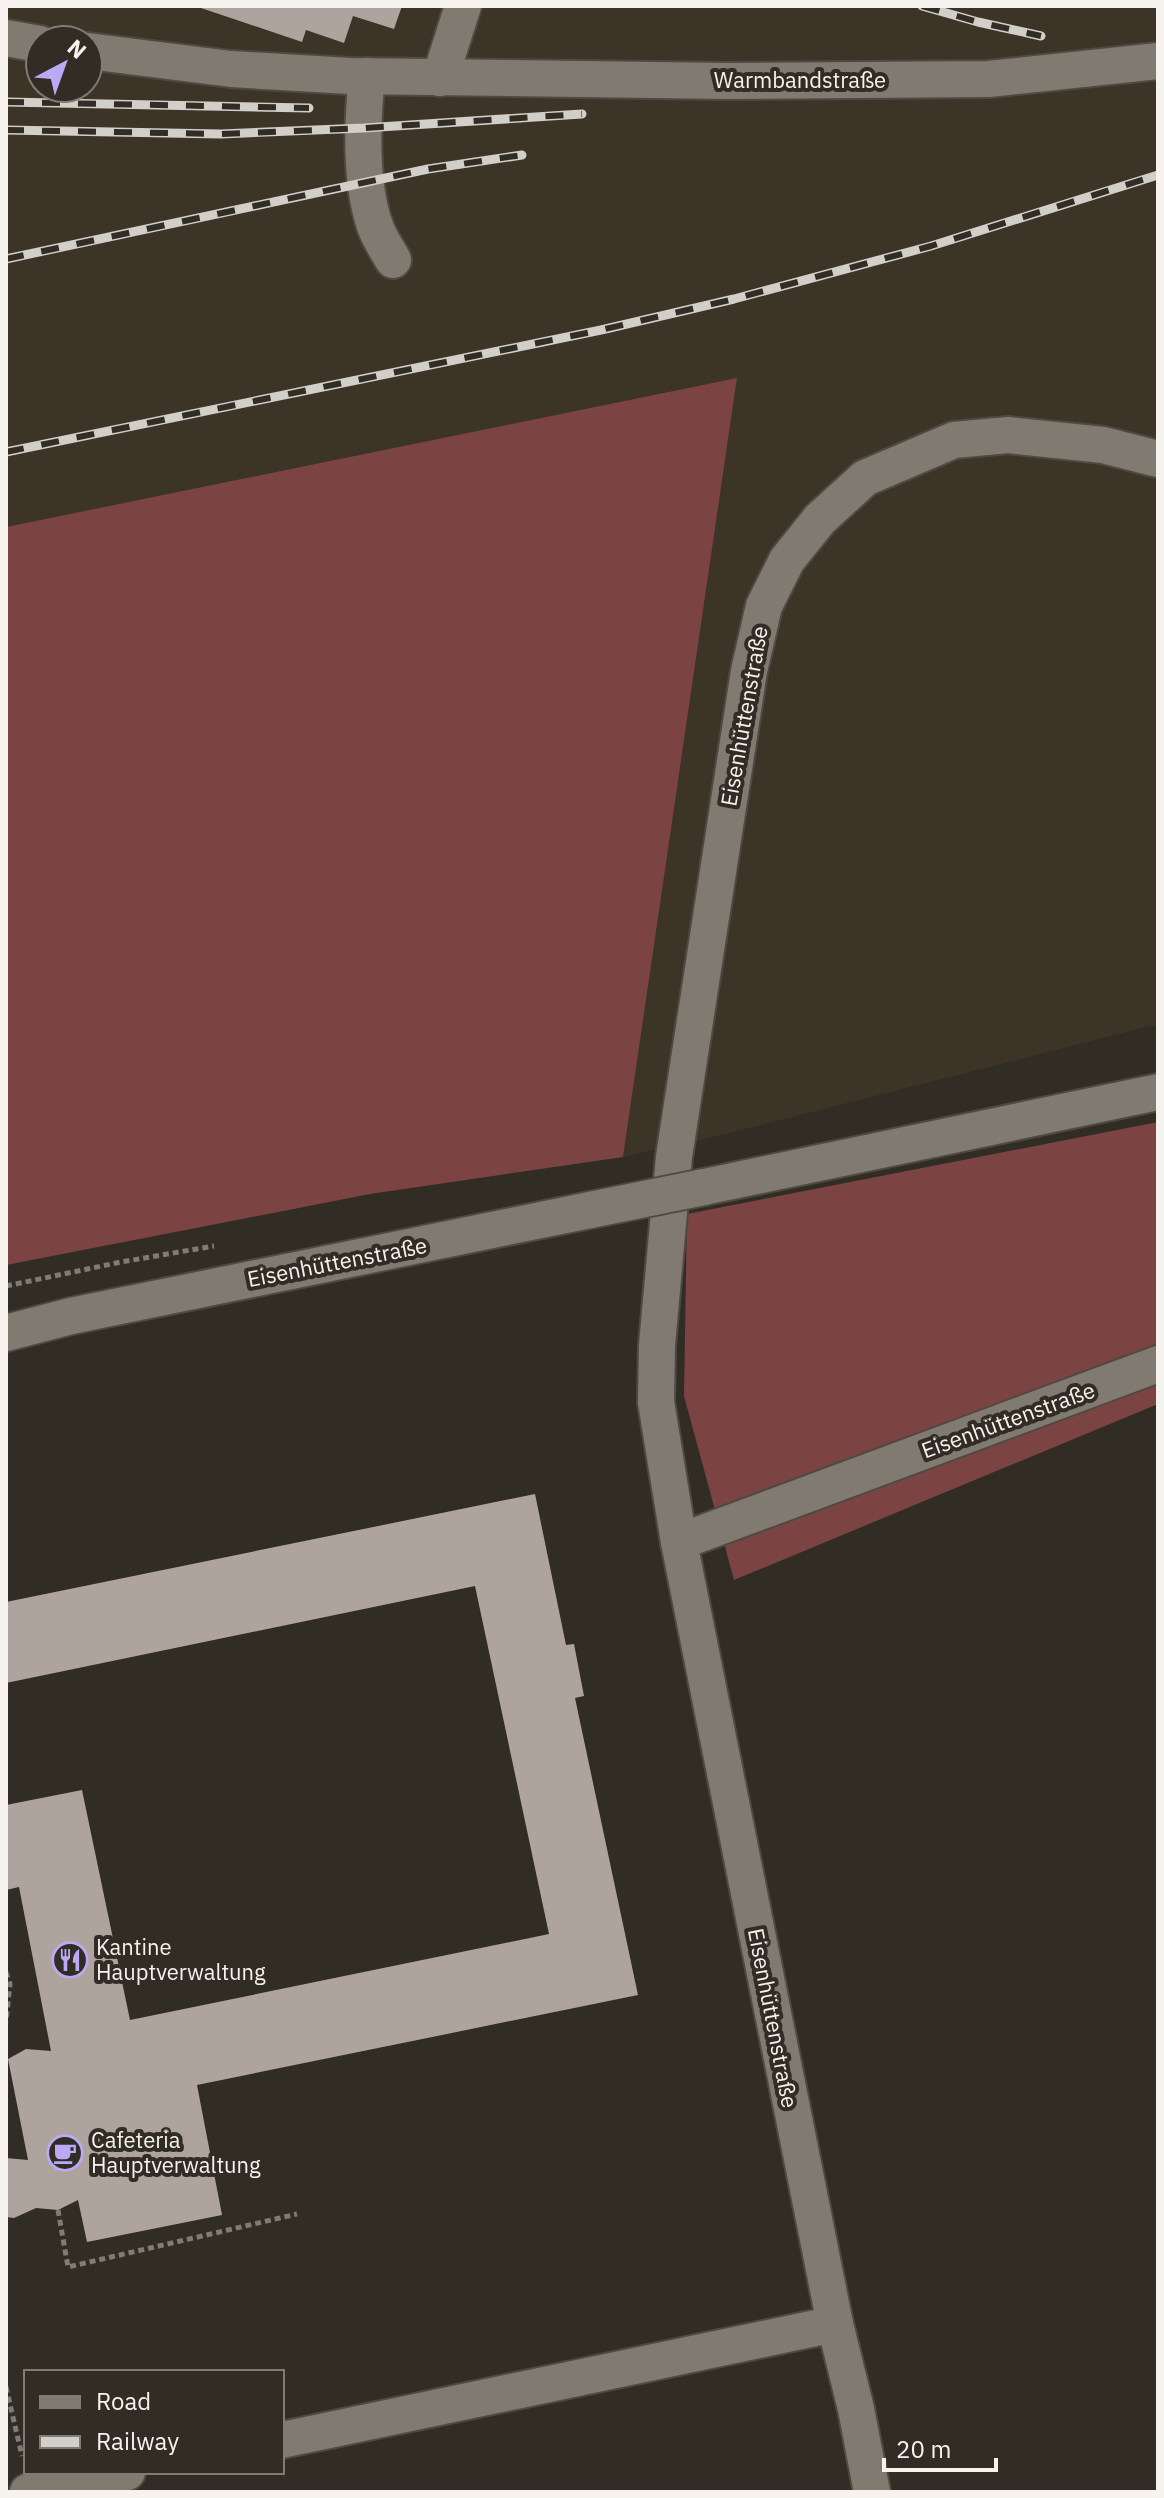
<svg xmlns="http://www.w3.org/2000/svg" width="1164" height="2498" viewBox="0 0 1164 2498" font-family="'IBM Plex Sans',sans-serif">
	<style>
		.built { fill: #3c3426; fill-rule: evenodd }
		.forest { fill: #7b4443 }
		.building { fill: #aea39d }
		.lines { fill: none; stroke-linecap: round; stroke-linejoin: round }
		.minor-casing { stroke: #4e4a43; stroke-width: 40 }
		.path { stroke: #807c75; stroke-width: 5; stroke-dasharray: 6 4; stroke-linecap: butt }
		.minor { stroke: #807a71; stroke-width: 36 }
		.rail-casing { stroke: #d2cec8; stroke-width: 9 }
		.rail { stroke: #312c24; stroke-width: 6; stroke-dasharray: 18; stroke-linecap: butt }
		.minor-bridge-casing { stroke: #4e4a43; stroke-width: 40; stroke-linecap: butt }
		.minor-bridge { stroke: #807a71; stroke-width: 36 }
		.labels { text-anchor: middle; stroke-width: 8; stroke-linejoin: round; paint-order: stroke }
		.street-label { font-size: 22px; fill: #f6f2ed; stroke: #312c24 }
		.poi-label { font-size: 22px; fill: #f6f2ed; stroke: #312c24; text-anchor: start }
	</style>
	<rect width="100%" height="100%" fill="#312c24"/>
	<!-- built -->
	<path class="built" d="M6,6H1158V1024L726,1134L623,1157L737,378L6,527ZM40,40H88V88H40Z"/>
	<!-- forest -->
	<g class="forest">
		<polygon points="737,378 623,1157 370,1194 6,1265 6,527"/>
		<polygon points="1158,1122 1158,1404 734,1580 684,1396 687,1214"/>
	</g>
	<!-- building -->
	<g class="building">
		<polygon points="195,6 402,6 394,29 353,16 344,43 306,30 302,42"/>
		<polygon points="535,1494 566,1645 574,1644 584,1696 575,1698 638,1995 197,2085 222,2215 87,2242 78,2200 58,2210 36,2208 14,2218 6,2217 6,2158 28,2160 8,2059 26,2049 51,2051 19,1887 6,1890 6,1805 82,1790 130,2020 549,1934 475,1586 6,1683 6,1602"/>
	</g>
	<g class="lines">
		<defs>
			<g id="minor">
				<polyline points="6,38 40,44"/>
				<polyline points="88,51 231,69 350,76 728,81 989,79 1158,61"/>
				<path d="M367,76C362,121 360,183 375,226C379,238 387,249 393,260"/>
				<polyline points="440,78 463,6"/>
				<polyline points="704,1187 1158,1092"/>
				<polyline points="6,1333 71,1316 590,1210"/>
				<polyline points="679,1542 1158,1364"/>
				<polyline points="282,2440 835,2324"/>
				<polyline points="28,2492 127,2472"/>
				<polyline points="872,2492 856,2409 835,2324 679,1542 656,1402 657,1345 674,1157 749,671 764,606 787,560 820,519 865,478 954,440 1008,435 1103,445 1158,459"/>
			</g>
		</defs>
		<!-- minor casing -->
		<use href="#minor" class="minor-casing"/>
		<!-- path -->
		<g class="path">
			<polyline points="6,1286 121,1262 214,1246"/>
			<polyline points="6,1972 10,1984 6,2022"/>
			<polyline points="58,2210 68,2267 297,2214"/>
			<polyline points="6,2387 22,2456"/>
		</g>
		<!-- minor -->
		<use href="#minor" class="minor"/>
		<defs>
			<g id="rail">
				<polyline points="922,6 978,22 1041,36"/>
				<polyline points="6,102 309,108"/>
				<polyline points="6,130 221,134 364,128 582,114"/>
				<polyline points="6,259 428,169 522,155"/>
				<polyline points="6,452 601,330 734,299 931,246 1158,175"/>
			</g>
		</defs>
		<!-- rail casing -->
		<use href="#rail" class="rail-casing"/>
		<!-- rail -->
		<use href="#rail" class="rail"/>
		<defs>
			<polyline id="minor-bridge" points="590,1210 704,1187"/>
		</defs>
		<!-- minor-bridge casing -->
		<use href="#minor-bridge" class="minor-bridge-casing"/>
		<!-- minor-bridge -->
		<use href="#minor-bridge" class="minor-bridge"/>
	</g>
	<!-- icons -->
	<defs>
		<symbol id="restaurant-ring" viewBox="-11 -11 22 22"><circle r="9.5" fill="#312c24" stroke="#baaaf6" stroke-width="1.5"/><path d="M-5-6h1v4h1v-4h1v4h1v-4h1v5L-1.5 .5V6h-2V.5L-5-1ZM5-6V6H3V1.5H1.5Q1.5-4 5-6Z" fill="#baaaf6"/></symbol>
		<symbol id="cafe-ring" viewBox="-11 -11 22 22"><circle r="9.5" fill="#312c24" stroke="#baaaf6" stroke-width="1.5"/><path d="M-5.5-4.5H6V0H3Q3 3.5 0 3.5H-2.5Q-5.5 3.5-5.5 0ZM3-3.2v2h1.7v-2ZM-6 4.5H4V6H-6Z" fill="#baaaf6"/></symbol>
	</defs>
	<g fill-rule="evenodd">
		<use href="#restaurant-ring" x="50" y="1940" width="40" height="40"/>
		<use href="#cafe-ring" x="45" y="2133" width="40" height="40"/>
	</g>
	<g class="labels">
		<!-- street labels -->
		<g class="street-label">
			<text x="800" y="88">Warmbandstraße</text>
			<text transform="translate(744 716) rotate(-80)" y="8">Eisenhüttenstraße</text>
			<text transform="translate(337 1262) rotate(-11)" y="8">Eisenhüttenstraße</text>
			<text transform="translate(1008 1420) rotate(-20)" y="8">Eisenhüttenstraße</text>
			<text transform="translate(773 2018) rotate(79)" y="8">Eisenhüttenstraße</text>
		</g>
		<!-- poi labels -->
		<g class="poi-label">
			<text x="96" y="1955">Kantine<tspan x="96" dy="25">Hauptverwaltung</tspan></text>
			<text x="91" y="2148">Cafeteria<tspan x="91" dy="25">Hauptverwaltung</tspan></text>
		</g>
	</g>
	<!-- border -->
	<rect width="1164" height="2498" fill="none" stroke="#f6f2ed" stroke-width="16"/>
	<!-- legend -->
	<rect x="24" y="2370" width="260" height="104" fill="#312c24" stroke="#807b74" stroke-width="2"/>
	<rect x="40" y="2396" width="40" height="12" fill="#807a71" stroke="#807b74" stroke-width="2"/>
	<text x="96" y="2410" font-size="24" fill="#f6f2ed">Road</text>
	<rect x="40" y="2436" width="40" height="12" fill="#d2cec8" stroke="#807b74" stroke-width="2"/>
	<text x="96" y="2450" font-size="24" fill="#f6f2ed">Railway</text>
	<!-- north arrow -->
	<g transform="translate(64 64) rotate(41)"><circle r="38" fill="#312c24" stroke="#807b74" stroke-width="2"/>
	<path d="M0-6L14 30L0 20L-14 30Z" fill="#baaaf6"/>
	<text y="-12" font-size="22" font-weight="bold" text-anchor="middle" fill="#f6f2ed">N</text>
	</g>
	<!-- scale -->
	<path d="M884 2458v12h112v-12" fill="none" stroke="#f6f2ed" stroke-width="4"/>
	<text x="896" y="2458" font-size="24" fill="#f6f2ed" stroke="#312c24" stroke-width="6" paint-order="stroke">20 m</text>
</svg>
